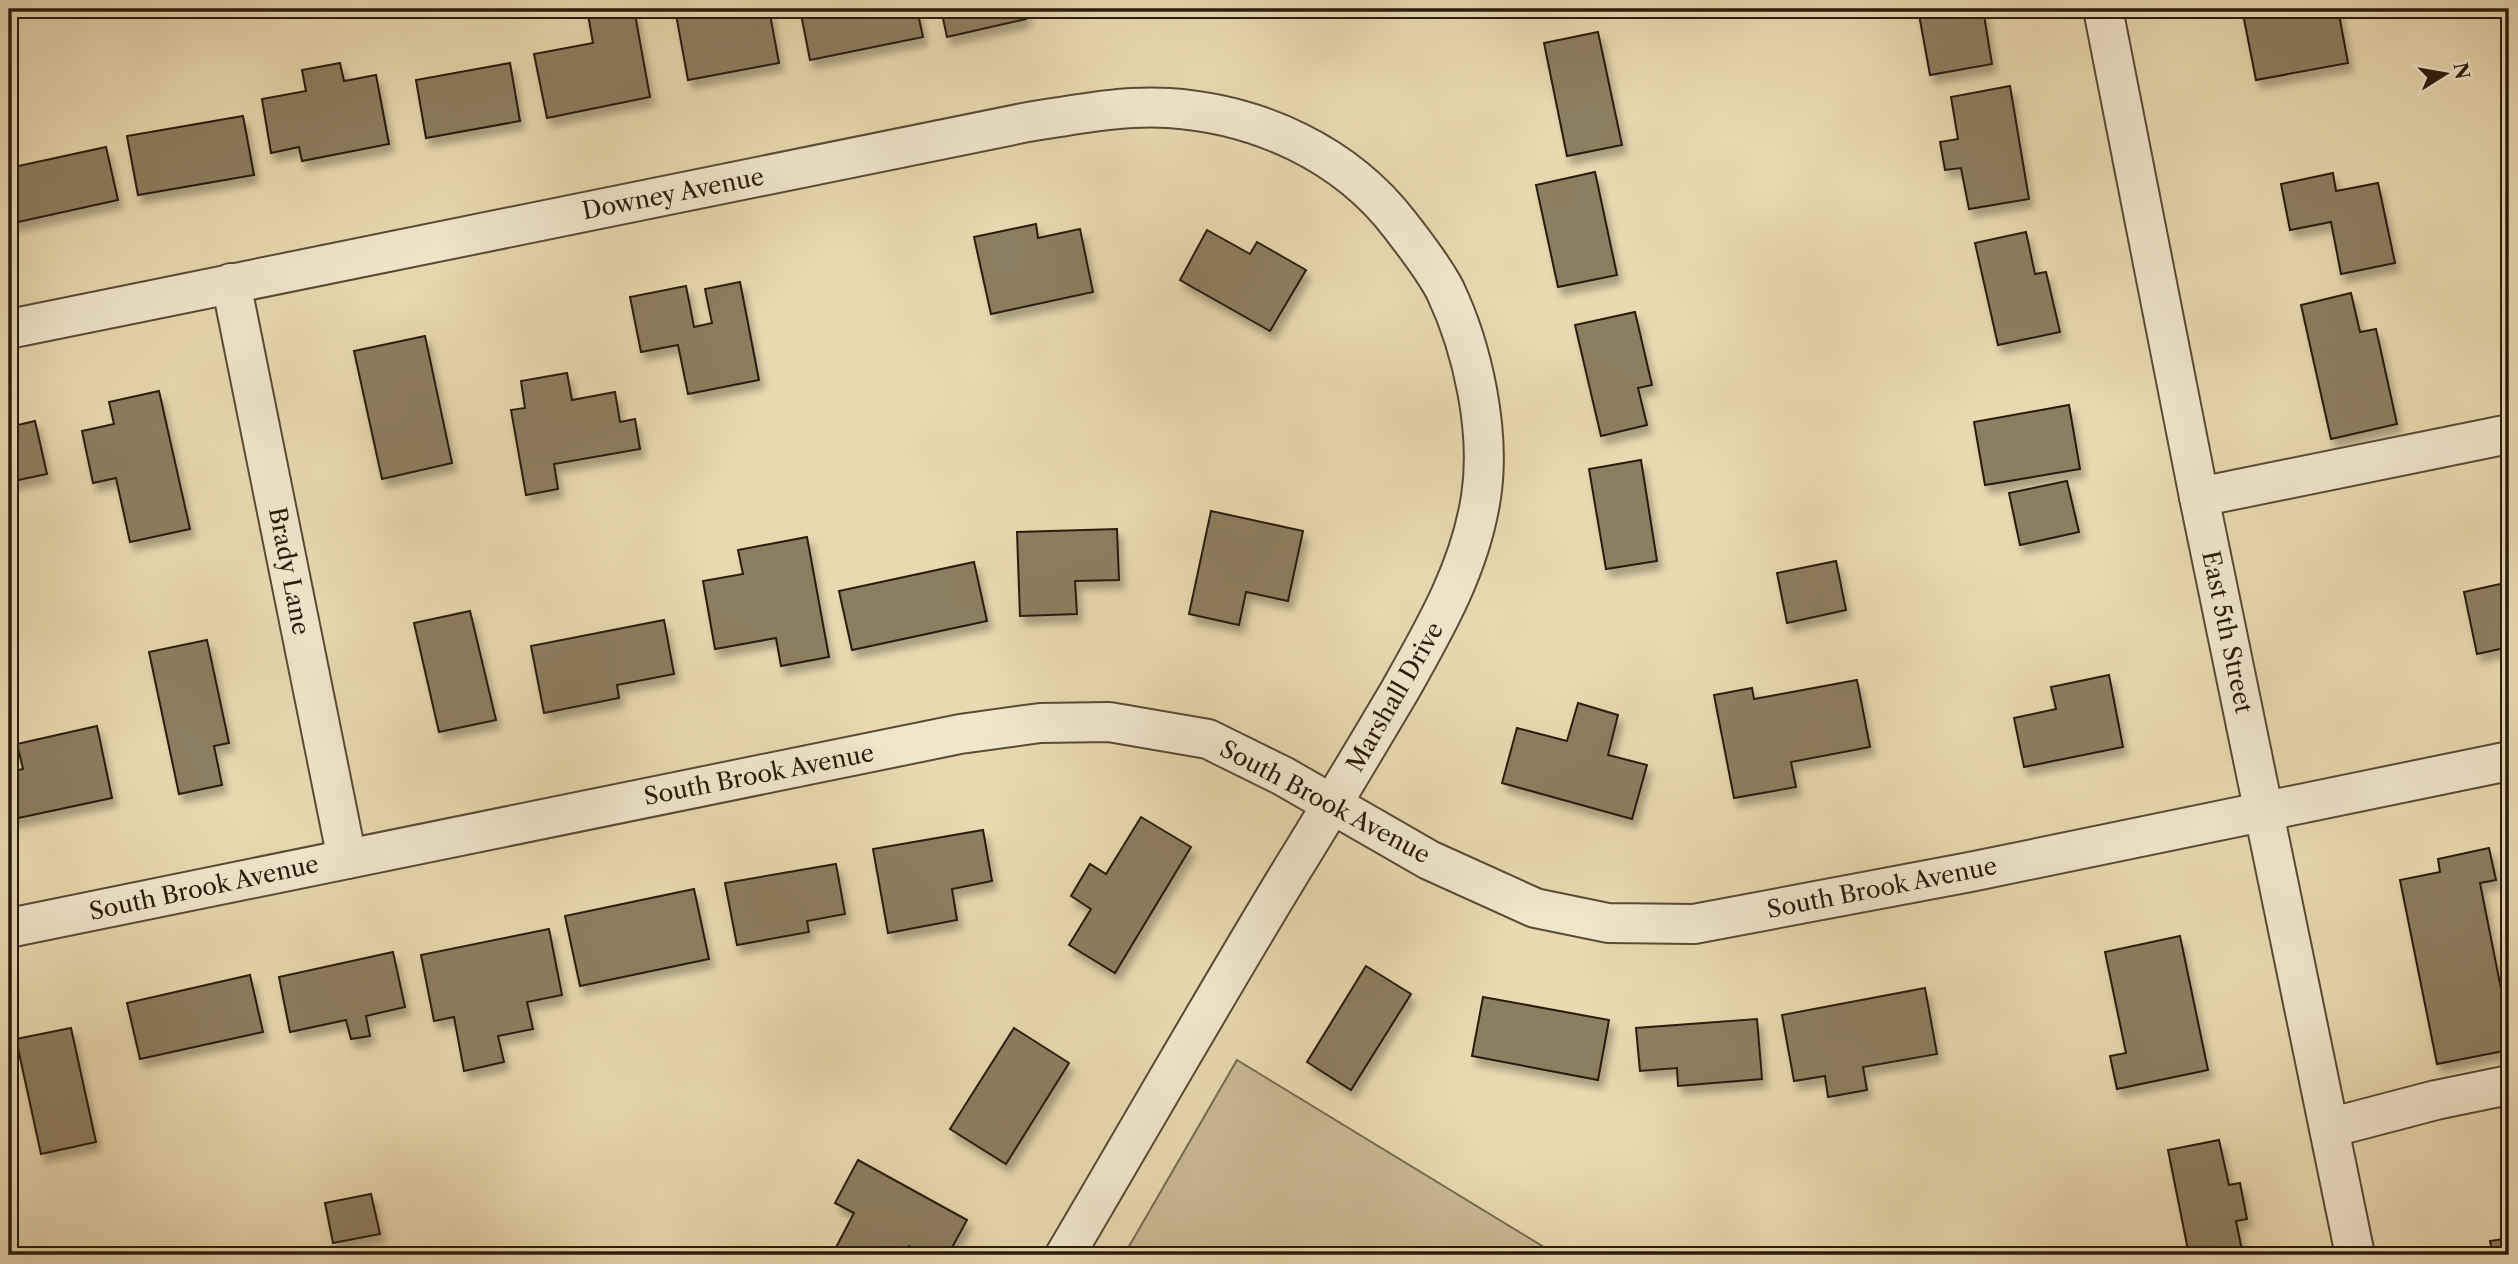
<svg xmlns="http://www.w3.org/2000/svg" width="2518" height="1264" viewBox="0 0 2518 1264" font-family="'Libre Caslon Text',serif">
	<style>
		.green { fill: #c8b994; stroke: #786a50; stroke-width: 2 }
		.building { fill: #8c7e61; stroke: #291c0b; stroke-width: 2; filter: url(#shadow) }
		.lines { fill: none; stroke-linecap: round; stroke-linejoin: round }
		.minor-casing { stroke: #594b34; stroke-width: 42 }
		.minor { stroke: #f0e6cc; stroke-width: 38 }
		.labels { text-anchor: middle; stroke-width: 5; stroke-linejoin: round; paint-order: stroke }
		.street-label { font-size: 24px; fill: #291c0b; stroke: #f0e6cc }
	</style>
	<defs>
		<filter id="shadow"><feDropShadow dx="4.5" dy="8" stdDeviation="3.5" flood-color="#0004"/></filter>
	</defs>
	<rect width="100%" height="100%" fill="#e8d9b0"/>
	<filter id="stains"><feTurbulence type="fractalNoise" baseFrequency=".00286" numOctaves="4"/><feColorMatrix values="0 0 0 0 .2 0 0 0 0 .09 0 0 0 0 .02 0 0 0 .5 -.17"/></filter>
	<radialGradient id="worn" r=".72"><stop offset=".6" stop-color="#630" stop-opacity="0"/><stop offset="1" stop-color="#630" stop-opacity=".3"/></radialGradient>
	<!-- green -->
	<polygon class="green" points="1237,1060 1557,1255 1124,1255"/>
	<!-- building -->
	<g class="building">
		<polygon points="587,9 634,9 650,97 547,118 534,54 593,43"/>
		<polygon points="675,9 729,9 730,13 769,9 779,63 688,80"/>
		<polygon points="800,9 917,9 923,37 810,60"/>
		<polygon points="941,9 1024,9 1026,19 947,37"/>
		<polygon points="1918,9 1983,9 1992,64 1930,75"/>
		<polygon points="2242,9 2338,9 2348,63 2256,80"/>
		<polygon points="1598,32 1622,145 1567,156 1544,43"/>
		<polygon points="340,63 344,81 376,75 389,144 302,161 299,147 271,153 262,99 306,91 302,70"/>
		<polygon points="510,63 520,121 426,138 416,80"/>
		<polygon points="2010,86 2029,199 1969,209 1961,168 1945,170 1940,142 1958,139 1951,97"/>
		<polygon points="243,116 254,175 138,195 127,136"/>
		<polygon points="106,147 118,200 9,224 9,168"/>
		<polygon points="1595,172 1617,275 1558,287 1536,185"/>
		<polygon points="2333,173 2336,191 2378,183 2395,263 2341,274 2331,222 2290,230 2281,184"/>
		<polygon points="1036,224 1038,238 1080,229 1093,292 991,314 974,237"/>
		<polygon points="1207,230 1250,254 1257,242 1306,270 1270,331 1180,280"/>
		<polygon points="2026,232 2035,274 2046,272 2060,332 1998,345 1975,243"/>
		<polygon points="740,282 759,380 688,394 678,345 641,352 630,297 686,286 694,327 712,323 705,289"/>
		<polygon points="2351,293 2360,332 2376,329 2397,424 2331,439 2301,305"/>
		<polygon points="1635,312 1652,385 1638,388 1647,425 1601,436 1575,325"/>
		<polygon points="425,336 452,463 382,479 354,351"/>
		<polygon points="567,373 572,400 615,392 620,422 635,419 640,449 554,464 558,489 526,495 511,410 525,408 521,381"/>
		<polygon points="159,391 190,529 130,542 116,478 93,483 82,431 114,424 109,402"/>
		<polygon points="2069,405 2080,469 1985,485 1974,422"/>
		<polygon points="35,421 47,474 9,482 9,427"/>
		<polygon points="1641,460 1657,561 1606,569 1589,469"/>
		<polygon points="2067,481 2079,532 2020,545 2009,493"/>
		<polygon points="1211,511 1303,531 1288,601 1246,592 1239,625 1189,614"/>
		<polygon points="1117,529 1119,580 1075,581 1077,614 1020,616 1017,532"/>
		<polygon points="807,537 829,657 781,666 776,638 715,649 703,581 743,574 738,550"/>
		<polygon points="1836,561 1846,610 1787,623 1777,573"/>
		<polygon points="974,562 987,621 852,650 839,591"/>
		<polygon points="2509,582 2509,647 2477,654 2464,592"/>
		<polygon points="470,611 496,720 439,732 414,623"/>
		<polygon points="664,620 674,674 617,685 619,698 544,713 531,646"/>
		<polygon points="207,640 229,743 214,746 222,785 179,794 149,652"/>
		<polygon points="2109,675 2123,747 2024,767 2014,718 2056,709 2051,687"/>
		<polygon points="1857,680 1870,747 1791,762 1796,787 1734,798 1714,695 1752,688 1754,699"/>
		<polygon points="1578,703 1618,715 1608,755 1647,765 1632,819 1502,783 1517,728 1567,741"/>
		<polygon points="97,726 112,798 9,820 9,772 23,769 17,744"/>
		<polygon points="1141,817 1191,847 1115,973 1069,945 1091,909 1071,896 1090,864 1106,874"/>
		<polygon points="983,830 992,881 952,889 957,920 888,933 873,849"/>
		<polygon points="2489,848 2496,880 2480,883 2509,1029 2509,1050 2437,1064 2400,880 2440,872 2438,859"/>
		<polygon points="836,864 845,914 807,921 809,932 737,945 725,883"/>
		<polygon points="694,889 709,959 580,986 565,916"/>
		<polygon points="549,929 562,995 527,1002 533,1029 498,1036 504,1062 464,1071 454,1017 434,1021 421,955"/>
		<polygon points="2180,936 2208,1070 2117,1089 2110,1056 2126,1053 2105,952"/>
		<polygon points="393,952 405,1007 366,1016 370,1036 351,1039 346,1020 290,1032 279,977"/>
		<polygon points="1366,966 1411,994 1351,1090 1307,1062"/>
		<polygon points="250,975 263,1032 140,1059 127,1003"/>
		<polygon points="1925,988 1937,1054 1863,1067 1867,1090 1828,1097 1825,1076 1794,1081 1782,1015"/>
		<polygon points="1483,997 1609,1020 1598,1080 1472,1056"/>
		<polygon points="1757,1019 1762,1079 1678,1086 1677,1068 1640,1071 1636,1028"/>
		<polygon points="71,1028 96,1142 41,1154 16,1039"/>
		<polygon points="1014,1028 1069,1063 1006,1164 950,1129"/>
		<polygon points="2219,1140 2229,1185 2240,1183 2247,1219 2236,1221 2243,1255 2189,1255 2168,1150"/>
		<polygon points="858,1160 967,1220 948,1255 926,1255 909,1246 904,1255 832,1255 854,1213 835,1203"/>
		<polygon points="371,1194 380,1234 333,1243 325,1203"/>
		<polygon points="2509,1238 2509,1255 2493,1255 2490,1241"/>
		<polygon points="444,1247 445,1255 395,1255"/>
	</g>
	<g class="lines">
		<defs>
			<g id="minor">
				<polyline points="2103,9 2199,497 2355,1255"/>
				<polyline points="231,283 347,859"/>
				<path d="M9,329L1028,122C1074,115 1121,105 1169,108C1258,114 1345,153 1400,225C1416,246 1433,267 1445,290C1473,349 1491,432 1481,497C1470,569 1434,630 1399,692C1364,751 1329,810 1293,868C1215,996 1141,1126 1065,1255"/>
				<polyline points="2199,497 2509,434"/>
				<polyline points="9,928 960,734 1040,723 1109,722 1208,739 1283,776 1429,860 1535,908 1608,923 1694,924 1970,872 2509,761"/>
				<polyline points="2329,1128 2436,1100 2509,1085"/>
			</g>
		</defs>
		<!-- minor casing -->
		<use href="#minor" class="minor-casing"/>
		<!-- minor -->
		<use href="#minor" class="minor"/>
	</g>
	<g class="labels">
		<!-- street labels -->
		<g class="street-label">
			<text transform="translate(673 194) rotate(-11)" y="8">Downey Avenue</text>
			<text transform="translate(289 571) rotate(79)" y="8">Brady Lane</text>
			<text transform="translate(2227 632) rotate(78)" y="8">East 5th Street</text>
			<text transform="translate(1395 697) rotate(-60)" y="8">Marshall Drive</text>
			<text transform="translate(759 775) rotate(-11)" y="8">South Brook Avenue</text>
			<text transform="translate(1325 802) rotate(28)" y="8">South Brook Avenue</text>
			<text transform="translate(204 888) rotate(-12)" y="8">South Brook Avenue</text>
			<text transform="translate(1882 888) rotate(-11)" y="8">South Brook Avenue</text>
		</g>
	</g>
	<!-- margin -->
	<rect width="2518" height="1264" fill="none" stroke="#e8d9b0" stroke-width="35"/>
	<rect x="10" y="10" width="2497" height="1243" fill="none" stroke="#291c0b" stroke-width="3.5"/>
	<rect x="18" y="18" width="2483" height="1229" fill="none" stroke="#291c0b" stroke-width="2"/>
	<!-- north arrow -->
	<g transform="translate(2445 74) rotate(79)" stroke="#f0e6cc" stroke-width="5" paint-order="stroke">
	<path d="M0-5L12 26L0 18L-12 26Z" fill="#291c0b"/>
	<text y="-10" font-size="19" font-weight="bold" text-anchor="middle" fill="#291c0b">N</text>
	</g>
	<rect width="100%" height="100%" filter="url(#stains)"/>
	<rect width="100%" height="100%" fill="url(#worn)"/>
</svg>
